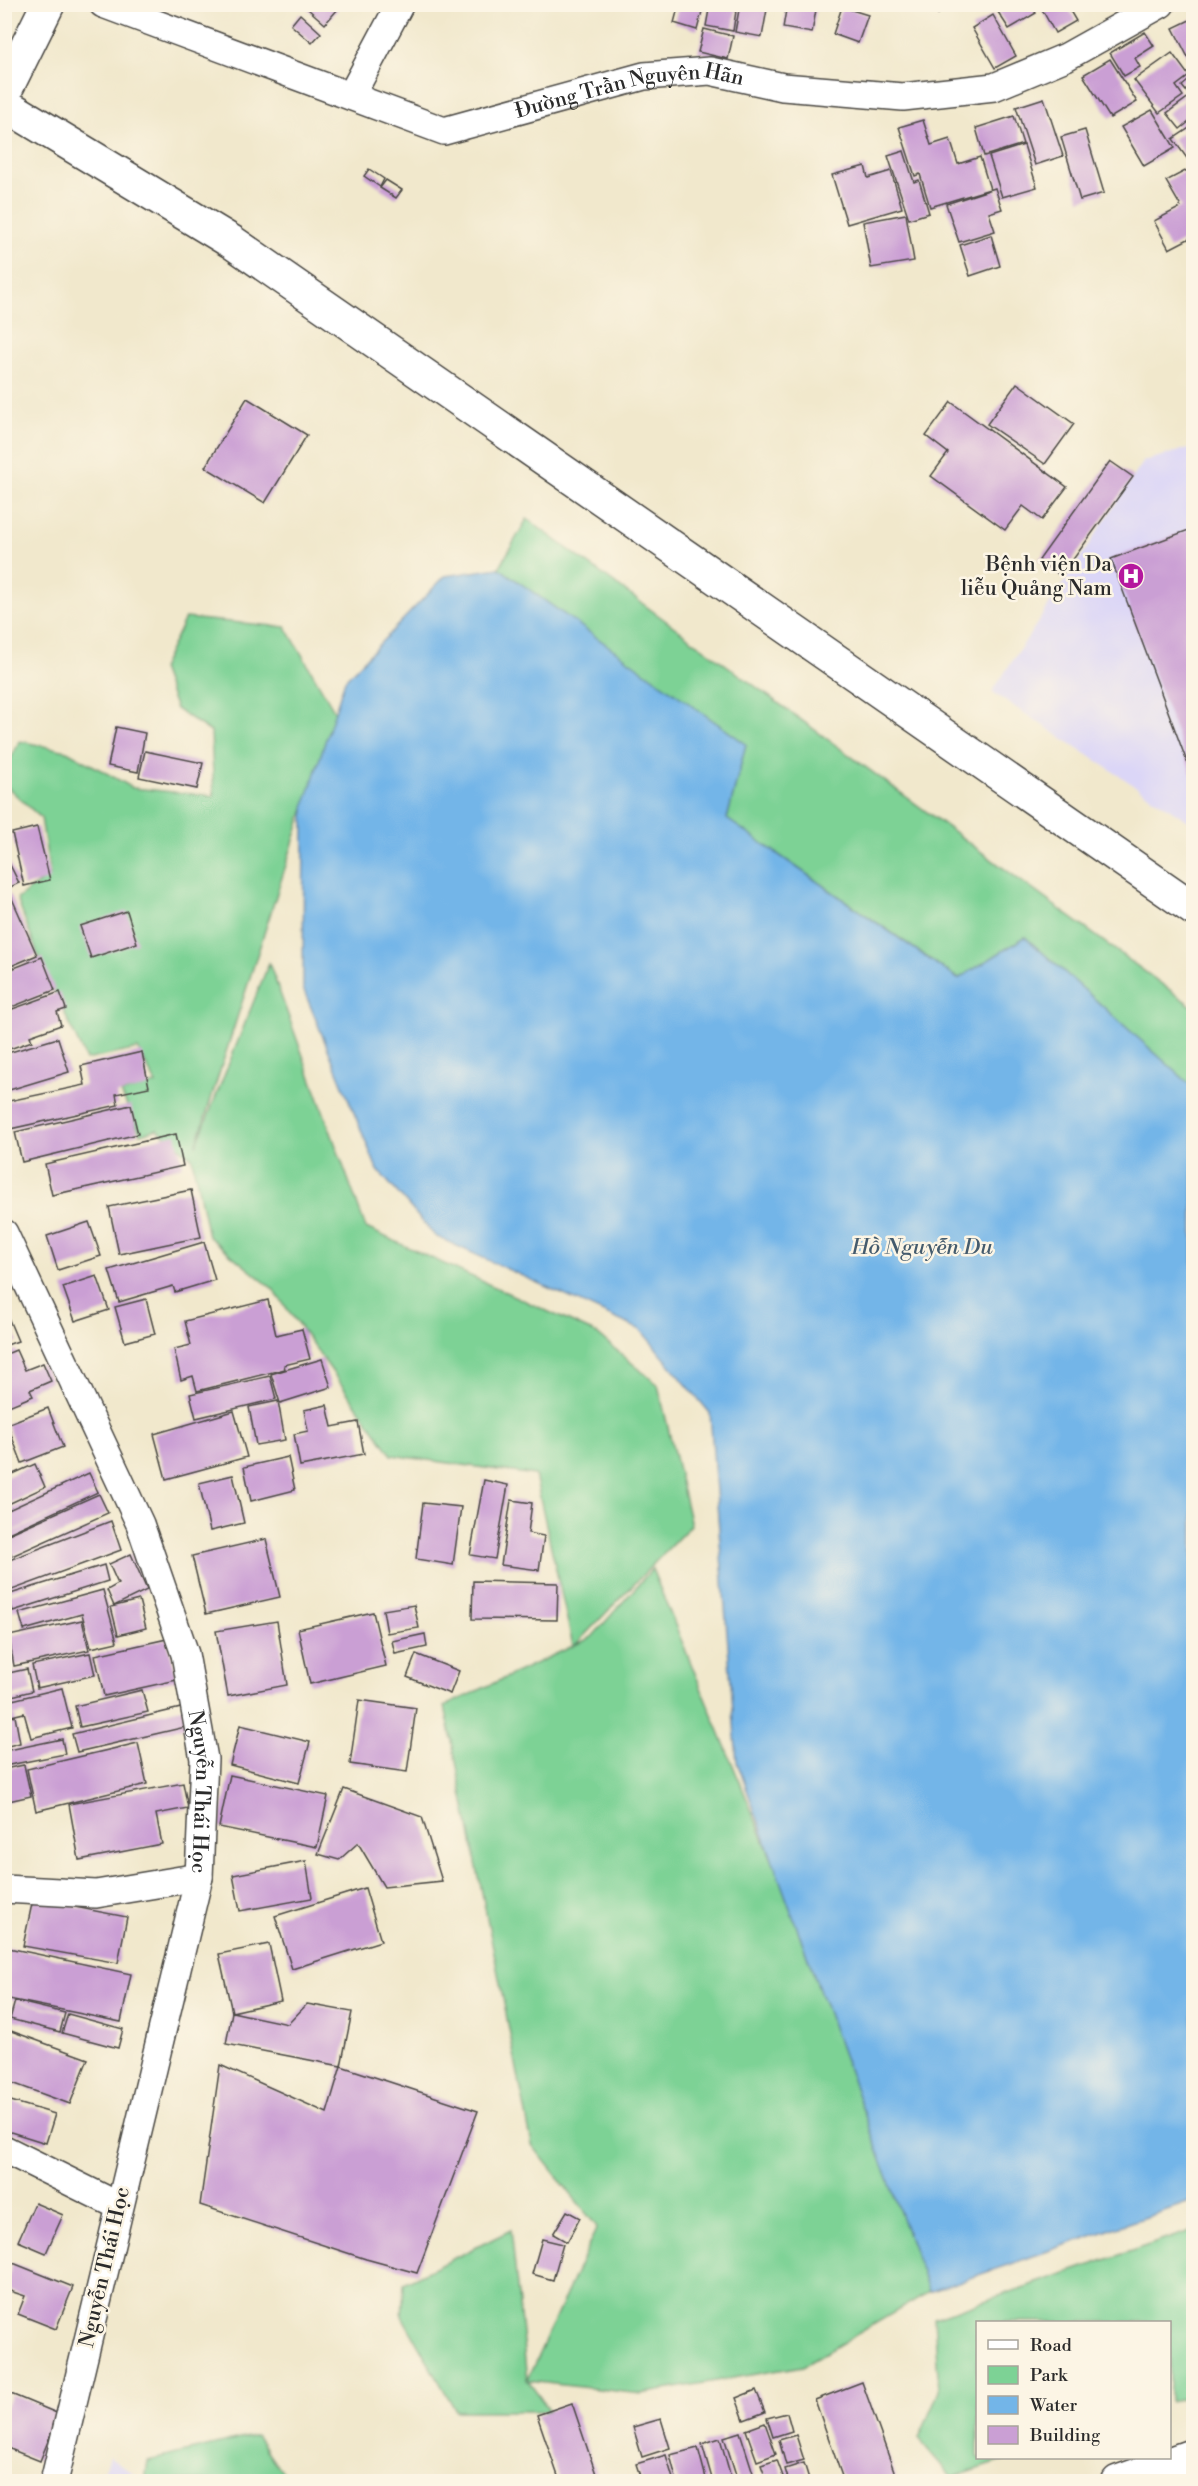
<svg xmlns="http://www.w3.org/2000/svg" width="1198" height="2486" viewBox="0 0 1198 2486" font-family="'Libre Bodoni',serif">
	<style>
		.built { fill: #dbd6f7 }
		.green { fill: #7dd295; stroke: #547e60; stroke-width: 1.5 }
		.water { fill: #73b5e8; stroke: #4f708a; stroke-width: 1.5 }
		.building { fill: #ca9fd4 }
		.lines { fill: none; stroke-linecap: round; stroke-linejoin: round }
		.street-casing { stroke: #494743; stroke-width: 30 }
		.secondary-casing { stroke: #494743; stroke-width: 36 }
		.street { stroke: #fff; stroke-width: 27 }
		.secondary { stroke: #fff; stroke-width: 33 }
		.labels { text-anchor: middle; stroke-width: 5; stroke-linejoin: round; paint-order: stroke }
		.street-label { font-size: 21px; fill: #2b2b2b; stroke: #fcf5e5 }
		.poi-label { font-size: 21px; fill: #2b2b2b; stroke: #fcf5e5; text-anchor: end }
		.water-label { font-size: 22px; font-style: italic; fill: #445b6d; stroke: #fcf5e5 }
	</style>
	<rect width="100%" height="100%" fill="#fcf5e5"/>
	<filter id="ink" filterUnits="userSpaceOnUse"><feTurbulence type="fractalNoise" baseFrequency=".0167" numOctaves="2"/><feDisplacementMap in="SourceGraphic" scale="12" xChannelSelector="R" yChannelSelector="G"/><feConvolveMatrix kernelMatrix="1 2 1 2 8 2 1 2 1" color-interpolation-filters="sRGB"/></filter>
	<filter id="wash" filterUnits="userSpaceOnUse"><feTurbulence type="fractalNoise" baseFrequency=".008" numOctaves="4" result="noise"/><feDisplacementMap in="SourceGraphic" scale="24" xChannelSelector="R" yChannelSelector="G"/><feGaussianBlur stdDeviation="1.35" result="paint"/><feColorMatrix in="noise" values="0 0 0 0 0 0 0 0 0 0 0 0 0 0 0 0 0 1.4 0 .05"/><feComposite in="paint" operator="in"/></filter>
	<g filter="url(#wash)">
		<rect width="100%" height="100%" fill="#f1e8cc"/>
		<!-- built -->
		<g class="built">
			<polygon points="1193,447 1193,824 992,692 1144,461"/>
			<polygon points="109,2456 143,2481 101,2481"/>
		</g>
		<!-- green -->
		<g class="green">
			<polygon points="527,519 1193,1007 1193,1087 1025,937 959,979 727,819 746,744 499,568"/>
			<polygon points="185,618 286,627 335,712 196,1146 269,963 366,1228 597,1334 658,1385 691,1525 575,1645 592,1637 652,1569 777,1872 929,2292 803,2366 641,2394 528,2381 550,2411 456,2411 402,2316 404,2283 511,2230 527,2380 597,2227 532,2145 445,1706 573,1646 535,1475 392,1455 273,1289 208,1236 192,1158 157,1129 141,1134 121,1093 156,1084 138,1049 86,1060 38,955 17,899 50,875 41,818 5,785 4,771 20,741 67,751 133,788 214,796 211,732 176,709 161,669"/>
			<polygon points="1193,2230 1193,2394 1170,2402 1170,2322 978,2322 978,2458 1011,2458 952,2478 919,2439 939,2390 934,2318"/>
			<polygon points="256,2435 288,2481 145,2481 148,2461"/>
		</g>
		<!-- water -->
		<polygon class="water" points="499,568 746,744 727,819 958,979 1025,937 1193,1087 1193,2201 929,2292 737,1762 710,1413 641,1330 435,1236 377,1169 303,988 304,807 345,680 445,576"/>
		<g id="blocks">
			<!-- building -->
			<g class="building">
				<polygon points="312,4 333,4 338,9 325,24 308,9"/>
				<polygon points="679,4 704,4 697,30 674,23"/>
				<polygon points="710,4 737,4 733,31 706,26"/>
				<polygon points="740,4 768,4 762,37 735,32"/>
				<polygon points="787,4 817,4 812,33 783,28"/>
				<polygon points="933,4 956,4 938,14"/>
				<polygon points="1039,4 1066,4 1076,21 1055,33"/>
				<polygon points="1011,5 1030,5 1036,13 1009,29 998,12"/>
				<polygon points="842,7 868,15 858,43 833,34"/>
				<polygon points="300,14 321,33 312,43 291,25"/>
				<polygon points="993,15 1016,56 995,68 972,28"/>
				<polygon points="1194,18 1194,69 1173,28"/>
				<polygon points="704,29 733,36 728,59 698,52"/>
				<polygon points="1145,32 1154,46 1135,58 1140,67 1124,76 1110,53"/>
				<polygon points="1172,53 1189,76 1176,86 1183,96 1159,113 1134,80"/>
				<polygon points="1110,59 1137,102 1110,118 1083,75"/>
				<polygon points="1194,76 1194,118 1180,129 1167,113 1190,96 1182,86"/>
				<polygon points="1044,98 1063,156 1035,165 1016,107"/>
				<polygon points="1152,110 1175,148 1144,166 1121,127"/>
				<polygon points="1014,116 1023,144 984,156 976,128"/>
				<polygon points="923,120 931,145 950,139 958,164 980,157 990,189 930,207 920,174 915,176 899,127"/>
				<polygon points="1194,125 1194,168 1173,139"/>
				<polygon points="1085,130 1104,193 1080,200 1061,137"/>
				<polygon points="1024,145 1037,187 1002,197 989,156"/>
				<polygon points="904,151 914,182 919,180 929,213 909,219 888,156"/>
				<polygon points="865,166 868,178 891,171 902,208 847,224 832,175"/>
				<polygon points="369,169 384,179 380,187 364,176"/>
				<polygon points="1189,169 1194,177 1194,236 1169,249 1154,221 1181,207 1166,181"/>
				<polygon points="386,180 402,190 396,198 380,188"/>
				<polygon points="995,188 1002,209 989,213 995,231 959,242 946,204"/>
				<polygon points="906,214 914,261 871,268 863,222"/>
				<polygon points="991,235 1000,266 970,276 960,245"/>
				<polygon points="1017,383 1074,424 1045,464 987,424"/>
				<polygon points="247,398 307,435 265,503 205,467"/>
				<polygon points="951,402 1067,487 1042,520 1023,506 1005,530 931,476 948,453 926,436"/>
				<polygon points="1110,461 1133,477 1061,576 1039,560"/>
				<polygon points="1194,528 1194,778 1193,778 1111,559"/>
				<polygon points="116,727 145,733 138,772 108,766"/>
				<polygon points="145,751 203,763 197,789 139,777"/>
				<polygon points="37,827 50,880 24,886 12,833"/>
				<polygon points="4,853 19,883 4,890"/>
				<polygon points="10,894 37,955 4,969 4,896"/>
				<polygon points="127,911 137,943 91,958 80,926"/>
				<polygon points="42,957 55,990 4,1010 4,972"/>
				<polygon points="60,992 66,1009 57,1012 61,1025 30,1036 32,1041 4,1051 4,1012"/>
				<polygon points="58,1038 69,1072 6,1091 4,1054"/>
				<polygon points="142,1052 149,1087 116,1094 118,1105 10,1129 4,1102 85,1085 81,1066"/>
				<polygon points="131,1105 138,1134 22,1162 15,1132"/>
				<polygon points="176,1134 183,1166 52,1195 45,1164"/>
				<polygon points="191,1190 201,1237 119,1254 109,1207"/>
				<polygon points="89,1222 101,1256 58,1270 47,1236"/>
				<polygon points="204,1242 215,1280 175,1292 173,1286 119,1302 109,1270"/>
				<polygon points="97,1276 109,1310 75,1321 63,1287"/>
				<polygon points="146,1299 155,1334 125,1342 115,1307"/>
				<polygon points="268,1300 276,1335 302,1329 310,1359 284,1365 285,1369 197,1391 193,1376 181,1380 174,1349 191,1345 185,1321"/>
				<polygon points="4,1308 18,1341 4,1346"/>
				<polygon points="16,1350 25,1370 43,1363 51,1381 30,1390 33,1396 4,1408 4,1355"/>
				<polygon points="322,1359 331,1387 280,1403 271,1374"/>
				<polygon points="270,1376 276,1399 196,1418 190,1394"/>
				<polygon points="278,1401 285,1440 256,1445 249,1407"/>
				<polygon points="327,1405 332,1427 358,1422 364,1454 300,1466 294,1434 308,1431 304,1410"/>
				<polygon points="48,1408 63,1447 22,1463 7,1424"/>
				<polygon points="234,1411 247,1457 166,1479 154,1434"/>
				<polygon points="288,1457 295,1490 251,1501 244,1467"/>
				<polygon points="35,1464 45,1487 4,1506 4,1478"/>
				<polygon points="89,1473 98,1492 4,1535 4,1512"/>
				<polygon points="233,1475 244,1523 210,1531 199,1483"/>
				<polygon points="484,1480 508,1485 495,1559 470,1555"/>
				<polygon points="99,1494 108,1513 12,1556 4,1536"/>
				<polygon points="511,1500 532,1503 528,1533 544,1536 539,1570 501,1565"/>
				<polygon points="423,1503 461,1507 453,1565 416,1559"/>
				<polygon points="111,1521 121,1550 4,1593 4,1562"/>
				<polygon points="266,1539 280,1597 206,1614 192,1556"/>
				<polygon points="131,1554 147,1590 114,1606 107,1590 118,1584 109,1564"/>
				<polygon points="104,1565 108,1581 13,1611 7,1595"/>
				<polygon points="473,1581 558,1583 557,1620 472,1619"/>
				<polygon points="103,1590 117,1642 91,1648 82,1614 24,1630 19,1613"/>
				<polygon points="139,1600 146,1628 118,1635 111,1607"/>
				<polygon points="414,1605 419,1628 387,1633 383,1610"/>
				<polygon points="373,1612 386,1666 310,1684 298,1629"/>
				<polygon points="82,1620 89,1650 14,1666 9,1636"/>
				<polygon points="277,1621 287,1685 228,1696 216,1631"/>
				<polygon points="425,1634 427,1647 395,1654 392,1641"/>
				<polygon points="167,1639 177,1680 104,1696 95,1655"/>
				<polygon points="90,1653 95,1675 37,1688 32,1665"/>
				<polygon points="416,1654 459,1671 450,1694 407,1677"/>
				<polygon points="27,1669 32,1691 4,1698 4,1674"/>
				<polygon points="62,1688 72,1728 31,1738 24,1713 7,1717 4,1702"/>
				<polygon points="142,1690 148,1712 80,1727 75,1706"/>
				<polygon points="359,1700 416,1708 407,1772 350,1764"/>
				<polygon points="185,1707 190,1726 77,1752 72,1734"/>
				<polygon points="15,1716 20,1743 4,1747 4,1719"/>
				<polygon points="240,1725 310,1742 299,1783 230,1765"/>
				<polygon points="62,1739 65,1754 4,1766 4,1751"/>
				<polygon points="138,1743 147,1784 36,1811 27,1769"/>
				<polygon points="24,1765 31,1796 4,1802 4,1769"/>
				<polygon points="230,1775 328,1796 317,1847 219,1827"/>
				<polygon points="183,1783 188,1808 156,1814 162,1844 79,1860 69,1804"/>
				<polygon points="344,1789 422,1817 442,1881 384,1887 358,1843 339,1860 318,1854"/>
				<polygon points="306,1861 312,1898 240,1911 233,1875"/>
				<polygon points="365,1888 381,1941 292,1969 275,1916"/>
				<polygon points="33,1899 127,1917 118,1963 23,1946"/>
				<polygon points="269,1944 281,2001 232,2012 219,1954"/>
				<polygon points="4,1947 131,1974 121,2022 4,1998"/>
				<polygon points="15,2001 65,2013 60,2032 10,2019"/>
				<polygon points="307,2004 352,2012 341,2066 226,2044 232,2012 288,2024"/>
				<polygon points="68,2014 123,2029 118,2048 62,2033"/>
				<polygon points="11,2031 88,2059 70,2104 4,2080 4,2049"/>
				<polygon points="220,2065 327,2113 341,2066 478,2111 417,2273 366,2259 200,2205"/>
				<polygon points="4,2099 55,2114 46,2143 4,2130"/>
				<polygon points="35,2203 63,2215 46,2253 18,2241"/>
				<polygon points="567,2211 580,2218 567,2242 553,2234"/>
				<polygon points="542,2239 563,2244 553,2280 532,2274"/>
				<polygon points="13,2263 73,2287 56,2329 18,2314 25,2296 4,2289"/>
				<polygon points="862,2382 898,2482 844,2482 815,2400"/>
				<polygon points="756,2390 765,2412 744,2420 736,2398"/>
				<polygon points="11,2394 59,2414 40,2461 5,2447 5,2409"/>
				<polygon points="572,2403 598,2480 595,2482 560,2482 537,2415"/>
				<polygon points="787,2413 792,2431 773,2437 767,2418"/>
				<polygon points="661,2419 670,2448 642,2457 633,2427"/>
				<polygon points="765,2423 776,2454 757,2461 746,2430"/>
				<polygon points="740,2432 754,2476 738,2481 724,2437"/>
				<polygon points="796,2435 804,2460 786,2465 779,2440"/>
				<polygon points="720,2438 732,2481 731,2482 713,2482 702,2444"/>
				<polygon points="698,2448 707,2482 677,2482 670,2455"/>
				<polygon points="666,2455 674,2482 642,2482 636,2464"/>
				<polygon points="777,2460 785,2482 767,2482 761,2465"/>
				<polygon points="804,2463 809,2479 789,2482 785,2469"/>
			</g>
		</g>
	</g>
	<g filter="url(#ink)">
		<use href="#blocks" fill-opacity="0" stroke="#494743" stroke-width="1.5"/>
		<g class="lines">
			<defs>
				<g id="street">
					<path id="s1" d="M103,4L444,131L644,76L710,71L783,87L903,97L994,87L1066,57L1161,4"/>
					<polyline points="351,96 400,4"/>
					<path id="s2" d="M4,1233L140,1524L185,1654L204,1759L199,1877L54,2482"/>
					<polyline points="4,1889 96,1894 199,1877"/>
					<polyline points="4,2149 119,2206"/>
				</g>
				<g id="secondary">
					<polyline points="4,93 48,4"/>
					<polyline points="4,104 232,242 1194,909"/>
					<polyline points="1118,2482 1194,2455"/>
				</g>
			</defs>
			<!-- street casing -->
			<use href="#street" class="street-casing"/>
			<!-- secondary casing -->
			<use href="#secondary" class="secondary-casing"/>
			<!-- street -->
			<use href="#street" class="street"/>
			<!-- secondary -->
			<use href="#secondary" class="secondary"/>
		</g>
	</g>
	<!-- icons -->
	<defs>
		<symbol id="hospital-disc" viewBox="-11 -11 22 22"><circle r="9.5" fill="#b5179e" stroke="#fcf5e5"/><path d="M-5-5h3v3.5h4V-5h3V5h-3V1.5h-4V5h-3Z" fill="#fff"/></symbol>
	</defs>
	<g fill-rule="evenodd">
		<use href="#hospital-disc" x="1116" y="561" width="30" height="30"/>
	</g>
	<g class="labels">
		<!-- street labels -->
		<g class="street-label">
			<text dy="7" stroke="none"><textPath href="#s1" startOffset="555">Đường Trần Nguyên Hãn</textPath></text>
			<text dy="7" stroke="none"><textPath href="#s2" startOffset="598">Nguyễn Thái Học</textPath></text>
			<text transform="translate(104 2267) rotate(-77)" y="7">Nguyễn Thái Học</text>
		</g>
		<!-- poi labels -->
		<g class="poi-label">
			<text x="1112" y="571">Bệnh viện Da<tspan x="1112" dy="24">liễu Quảng Nam</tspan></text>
		</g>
		<!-- water labels -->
		<g class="water-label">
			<text x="922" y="1254">Hồ Nguyễn Du</text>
		</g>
	</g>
	<!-- margin -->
	<rect width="1198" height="2486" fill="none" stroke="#fcf5e5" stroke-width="24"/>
	<!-- legend -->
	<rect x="976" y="2321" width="195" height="138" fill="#fcf5e5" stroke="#a8a49b" stroke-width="1.5"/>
	<rect x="988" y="2340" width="30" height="9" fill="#ffffff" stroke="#a8a49b" stroke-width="1.5"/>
	<text x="1030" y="2351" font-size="18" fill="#2b2b2b">Road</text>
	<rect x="988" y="2366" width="30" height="18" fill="#7dd295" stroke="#a8a49b" stroke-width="1.5"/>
	<text x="1030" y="2381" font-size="18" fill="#2b2b2b">Park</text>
	<rect x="988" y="2396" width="30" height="18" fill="#73b5e8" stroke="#a8a49b" stroke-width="1.5"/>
	<text x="1030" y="2411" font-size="18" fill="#2b2b2b">Water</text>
	<rect x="988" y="2426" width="30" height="18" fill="#ca9fd4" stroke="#a8a49b" stroke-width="1.5"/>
	<text x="1030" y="2441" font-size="18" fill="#2b2b2b">Building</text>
</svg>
